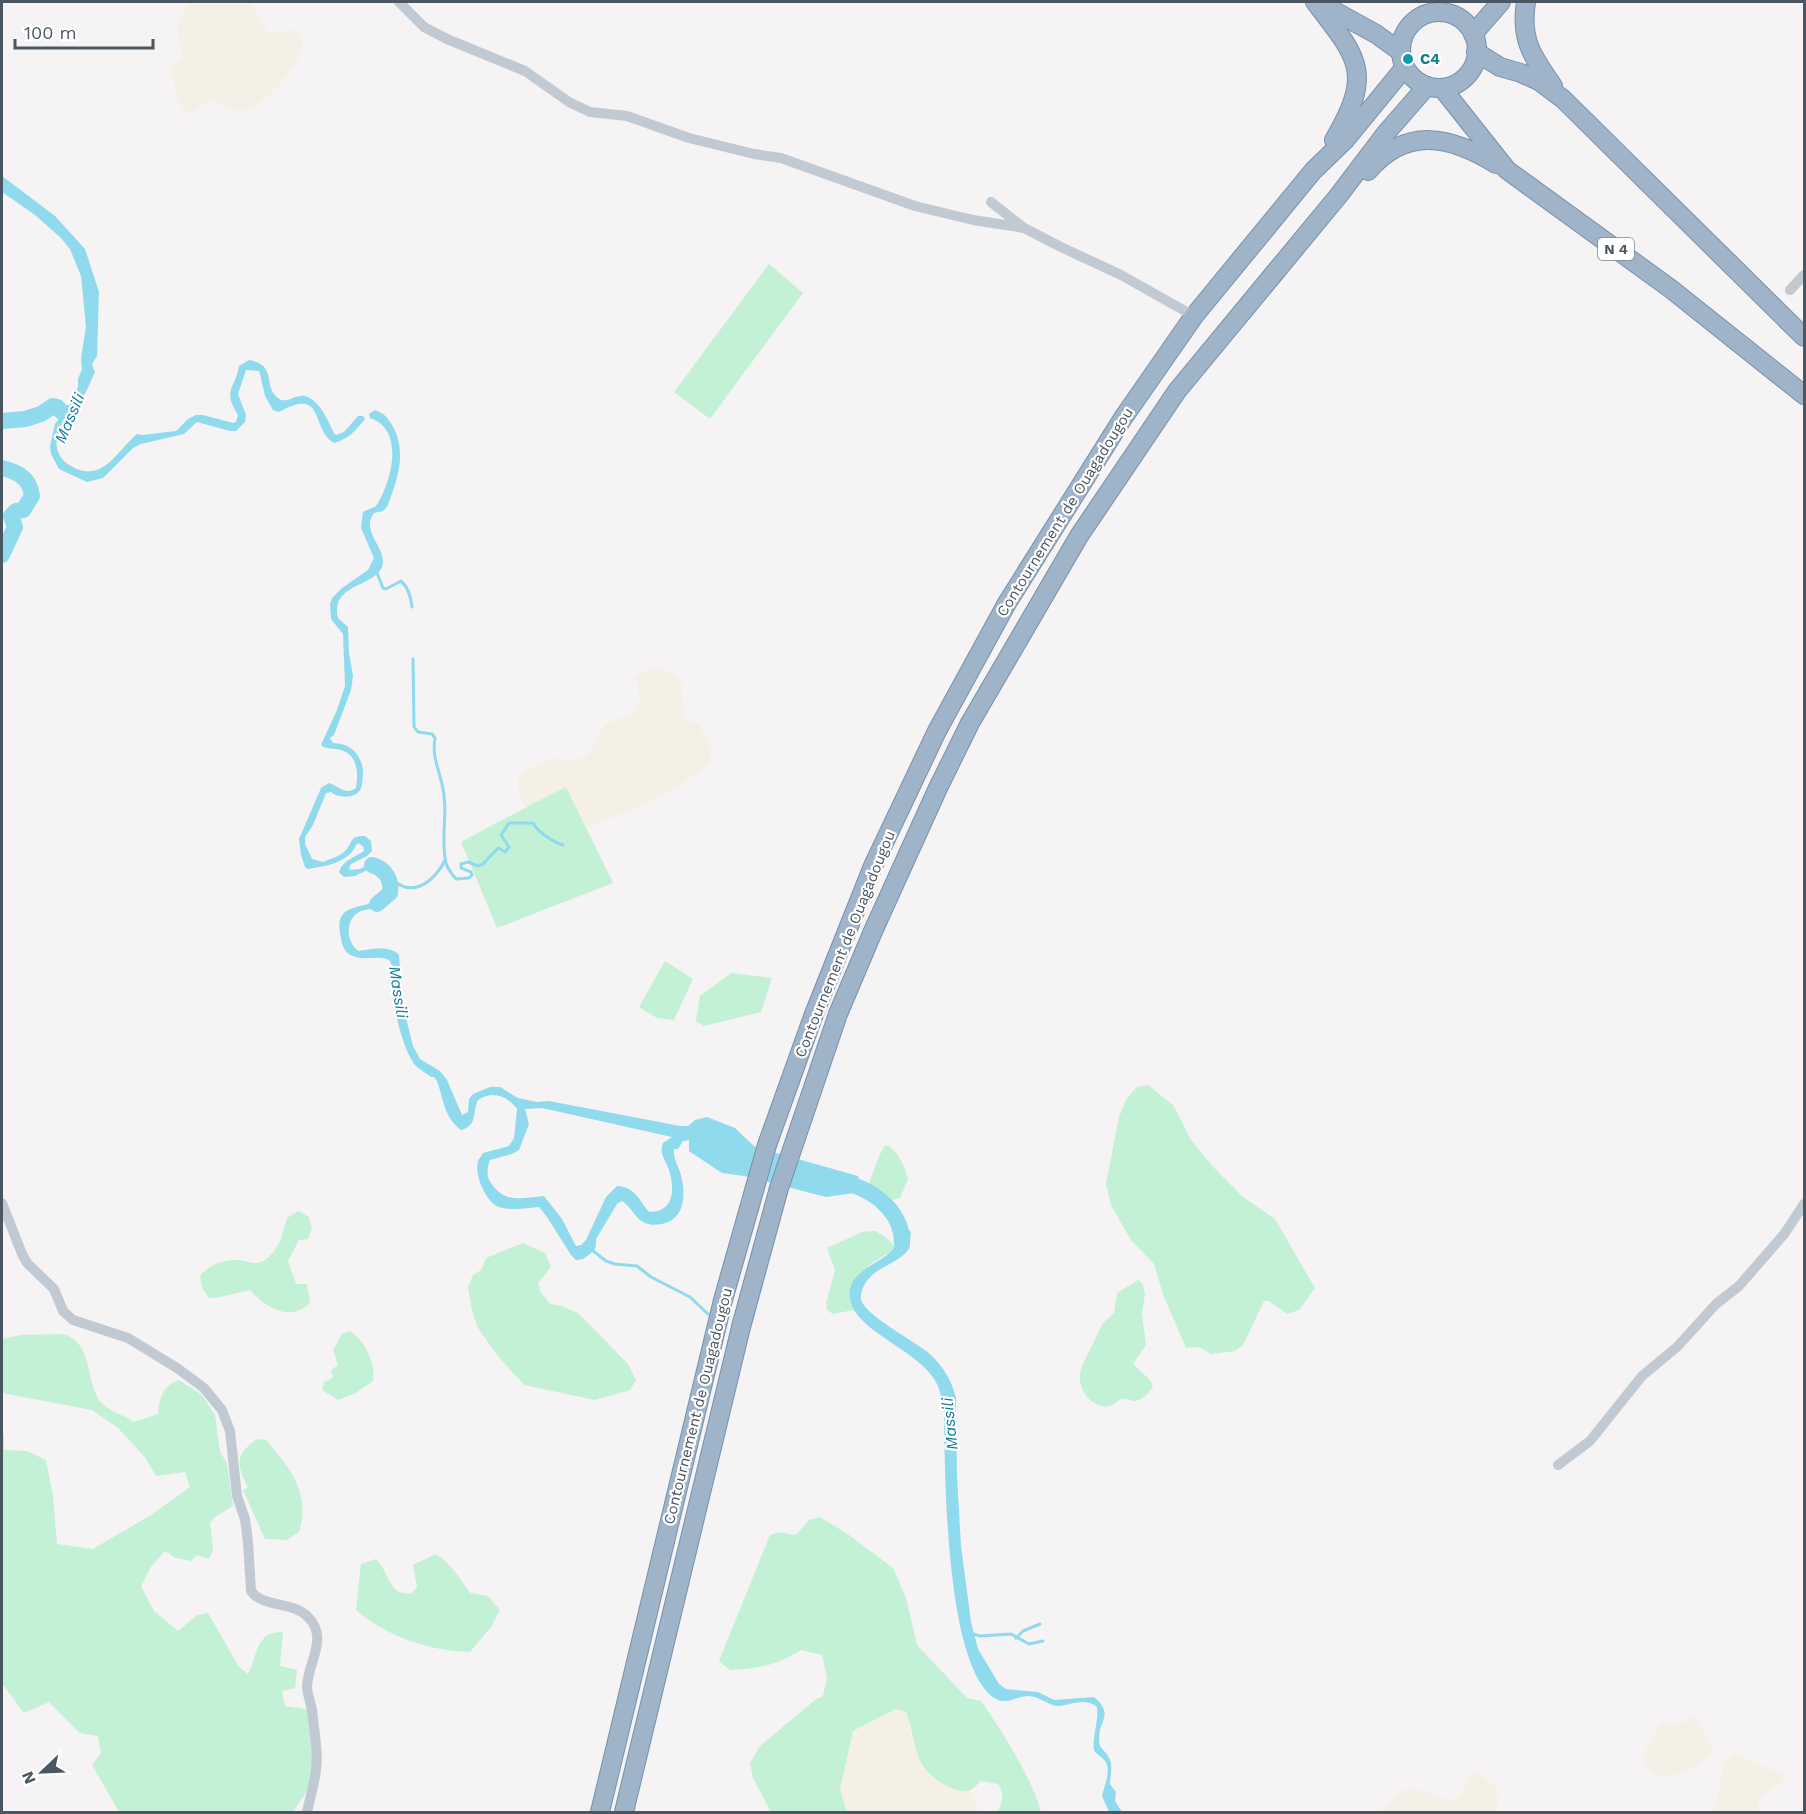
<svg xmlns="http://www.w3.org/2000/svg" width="1806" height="1814" viewBox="0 0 1806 1814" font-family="'Work Sans',sans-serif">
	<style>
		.green { fill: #c3f1d5 }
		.sand { fill: #f5f0e5 }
		.water { fill: #90daee; fill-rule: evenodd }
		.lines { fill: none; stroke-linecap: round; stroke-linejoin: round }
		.stream { stroke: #90daee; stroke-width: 3 }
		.river { stroke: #90daee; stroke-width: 16 }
		.trunk-casing { stroke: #7690ad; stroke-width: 20 }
		.minor { stroke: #c1cad2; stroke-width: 10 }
		.trunk { stroke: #9fb4c9; stroke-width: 18 }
		.culture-dot { fill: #0f9aa8; stroke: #fff; stroke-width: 2 }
		.labels { text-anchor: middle; stroke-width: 4.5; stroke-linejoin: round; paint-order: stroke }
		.shield { fill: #fff; stroke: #808990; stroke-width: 1.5 }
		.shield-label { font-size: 14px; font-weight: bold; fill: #4a5661 }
		.culture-label { font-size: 15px; font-weight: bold; fill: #0d838f; stroke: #fff; text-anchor: start }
		.street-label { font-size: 15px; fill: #4a5661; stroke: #fff }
		.water-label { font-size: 16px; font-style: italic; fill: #0c7c9b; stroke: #fff }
	</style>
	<rect width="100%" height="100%" fill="#f5f3f3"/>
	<!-- green -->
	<g class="green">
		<polygon points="769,264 803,293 710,419 674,392"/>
		<polygon points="566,786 613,883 497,928 461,842"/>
		<polygon points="665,961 693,979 674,1020 657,1018 639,1007"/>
		<polygon points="731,973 772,978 761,1012 704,1026 696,1021 700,996"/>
		<polygon points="1148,1085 1174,1106 1191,1140 1216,1170 1243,1197 1275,1219 1315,1288 1299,1310 1287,1314 1269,1301 1264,1301 1243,1345 1235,1351 1211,1354 1199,1347 1186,1348 1163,1294 1154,1264 1131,1240 1111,1205 1106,1184 1119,1117 1127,1098 1137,1087"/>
		<path d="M886,1145C897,1149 905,1167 908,1179L900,1198L883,1202L872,1195L873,1193L867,1187C873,1176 879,1151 886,1145Z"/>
		<path d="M298,1211L309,1217L312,1229L308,1239L299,1240L288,1261L296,1284H307L310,1303C290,1323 265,1307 250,1290L216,1298H209L202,1288L200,1276C208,1265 223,1259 238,1260C244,1260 251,1264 257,1263C266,1262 274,1252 278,1245C283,1236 284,1227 287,1218Z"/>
		<polygon points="875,1231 884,1236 895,1246 890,1252 869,1265 850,1298 854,1310 833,1314 827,1310 826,1304 835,1270 827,1248 862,1232"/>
		<polygon points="523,1243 545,1253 551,1267 538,1283 540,1291 550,1304 562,1306 578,1313 628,1364 636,1380 630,1390 595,1400 524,1385 497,1355 478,1328 472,1311 468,1287 473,1275 481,1270 486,1258"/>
		<path d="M1138,1280L1143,1284L1145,1294L1142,1313L1146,1345L1133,1364L1150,1380L1153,1387C1148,1393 1143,1400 1135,1401C1130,1401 1126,1398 1121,1399C1117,1401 1113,1406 1109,1406C1101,1408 1093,1403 1088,1398C1071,1377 1085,1361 1094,1342C1101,1326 1100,1325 1114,1313L1117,1293Z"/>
		<path d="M350,1331C365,1341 376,1363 373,1381L354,1394L338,1400L322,1390L324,1382L333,1378L331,1370L338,1365L333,1350L342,1334Z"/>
		<path d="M63,1334C93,1343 85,1377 99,1400C107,1411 123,1414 134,1422L158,1414C159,1399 163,1385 179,1380L202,1395L215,1415L220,1452L227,1463L233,1506L215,1517L210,1523L213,1550L209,1559L197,1555L191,1561L176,1558L165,1551L151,1567L141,1586L154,1611L178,1631L197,1615L208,1613L239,1667L248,1674C258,1654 256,1631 283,1632L280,1666L297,1670L295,1688L282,1691L285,1706L312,1710L315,1779L293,1812H119L92,1765L101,1753L98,1736L80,1733L49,1702L24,1713L2,1683V1433L4,1434V1450L27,1451L46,1460L53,1496L57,1544L93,1549L151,1515L190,1487L185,1472L156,1476L144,1456L118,1428L92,1410L2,1393V1339L20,1335Z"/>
		<path d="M257,1439L266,1440C290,1468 311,1493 299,1532L286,1540L265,1539L243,1490L248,1487C236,1465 235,1454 257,1439Z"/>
		<path d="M820,1517L849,1535L893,1568L906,1598L917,1645L967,1698L981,1701C1002,1731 1032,1778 1041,1812H998C1002,1802 1005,1794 998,1784L981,1781C969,1793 965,1795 949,1787C919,1773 915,1752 910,1722L840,1789L847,1812H771L753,1778L750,1763L760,1746L815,1700L823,1696L827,1678L822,1655L801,1650C777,1665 758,1669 730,1670L719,1661L770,1535L778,1532L796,1535L809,1520Z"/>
		<path d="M436,1554C451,1564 460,1578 470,1593L488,1596L500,1610L491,1627L470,1652C430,1651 387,1637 356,1610L361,1564L376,1559C389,1571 389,1598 412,1593L417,1587L413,1565Z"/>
	</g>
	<!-- sand -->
	<g class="sand">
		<path d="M190,2H251L267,31L271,34L288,30L298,32C302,37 304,42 302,49C296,69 262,110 241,111C230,112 220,103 210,101L193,112L186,114L177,100L171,66L182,58L177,22Z"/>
		<path d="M655,668L669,671L680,678C683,692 681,706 686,720L699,724L712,751L708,764L681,785L646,804L586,828L566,787L526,807C520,797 517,789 519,777C529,768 539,762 553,759C564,757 574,765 585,756C595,748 598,734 606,724C639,711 645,716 636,677L644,671Z"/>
		<path d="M895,1709L906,1712C911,1724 910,1736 914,1749C922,1773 945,1794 971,1791L980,1812H847L840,1789L853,1731Z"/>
		<path d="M1694,1716L1714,1750C1703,1762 1680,1778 1663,1776C1657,1776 1651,1770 1646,1767L1643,1755L1660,1723L1676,1726Z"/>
		<polygon points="1735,1754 1782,1774 1784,1780 1759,1800 1757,1812 1714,1812 1725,1761"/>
		<path d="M1475,1770L1496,1788L1498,1805L1496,1812H1381C1415,1765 1424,1804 1457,1799Z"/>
	</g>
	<!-- water -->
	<g class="water">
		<path d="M2,176L55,216L85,249L99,292L97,356L92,364L95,372C91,380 88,389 83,397C74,412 60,423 57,441C55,450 61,460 69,465C102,485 115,453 137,434L142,435L176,431L188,419L196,415H203L233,423L236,422L238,415C222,389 235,390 239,366L249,360C278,365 262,385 278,398C286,405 295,394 305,396C320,400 328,421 334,433L336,435L344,432L358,416H363L365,419C356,430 349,439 334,443C310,429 326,386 279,412L273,410L265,396L260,374L259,371L246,370L238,394L246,415L245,422L236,431H230L197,422L184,434L141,444L133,448L103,478L87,482L59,469L51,454L50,446L55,424L70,404L78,387V379L82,369L81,358L86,327L81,276L70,249L61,238L35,215L2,192Z"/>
		<path d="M375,410C384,413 388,418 392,425C408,452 397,481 387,507L383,511L374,513C359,533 391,550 381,569C371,587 330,585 338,618L348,627L349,653L353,676L351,690L334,735L330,738L333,743C352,743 364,757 363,776C362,780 363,786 360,790C355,799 338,798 331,792L326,793L313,825L305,837V844L312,859L323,862C330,859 341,856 346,850C354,841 349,836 365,836L371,841L372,851L367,856L351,864L349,868L350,870L360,869L373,862C382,865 387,869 390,878L387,880L371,868L355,876L344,877L339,872C342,861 355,857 364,851L363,846L358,843C354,847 354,851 349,855C337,865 323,866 308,869L305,867L301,855L299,839L321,788L329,783C339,786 345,796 356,788C359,770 357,751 335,749C329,748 326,749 321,745L337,710L345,686L343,634L331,619L330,604L332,598L342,588L368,570L374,558L361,528L363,512C367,509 372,509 376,506C379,502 381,497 383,493C394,469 401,428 370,418L369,414Z"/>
		<path d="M2,464C19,466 44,482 36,503C34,507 31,512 29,516H25L18,508C20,503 24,499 26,494C30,479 12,475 2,474Z"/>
		<path d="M389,888H393L395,894L385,908C376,909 363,908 356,914C345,923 347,944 359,951C370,949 391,945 399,955L402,1002L413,1046L420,1059L440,1071L447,1080L462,1115L468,1112L469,1099L473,1094L490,1087H500L518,1098L537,1102L549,1101L680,1126H688L695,1120L707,1117L735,1128L755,1147L858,1176L860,1183L874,1193L871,1196L862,1192L826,1197L744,1176L722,1173L689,1151V1140L683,1141L678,1149H674C673,1157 677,1164 680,1172C685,1188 687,1214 668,1222C661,1225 652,1226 645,1223C635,1219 631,1206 622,1201L617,1204L596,1239V1246L594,1251L583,1259L576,1260L571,1255L547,1217L539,1207C527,1208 505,1212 495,1205C485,1198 474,1174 478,1161C479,1158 482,1156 483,1153L509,1146L514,1138L517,1109C507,1096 493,1090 478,1100C472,1112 478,1126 461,1130C444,1117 444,1101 437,1081L434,1077H431C426,1073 420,1070 416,1066C405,1054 395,1016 394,1000C393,985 398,973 389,960C377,955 364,961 353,956C345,954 342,945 341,938C333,904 356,910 376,901C381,899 385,893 389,888ZM542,1108L672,1137L663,1143C662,1146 661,1149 662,1153C663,1158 667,1164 669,1170C675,1190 674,1212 649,1212C639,1200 635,1187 617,1186L606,1197L586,1240L581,1245L576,1246L562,1219L544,1196C522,1198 505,1204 491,1183C486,1176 487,1168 490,1160L512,1154L519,1150L529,1124L525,1109Z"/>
		<path d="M900,1223L903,1228H907L911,1232L909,1249C898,1264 877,1266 866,1282C863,1287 860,1294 861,1300C866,1316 916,1342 930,1354C943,1366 952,1381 956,1398L957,1476L961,1546L971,1622L978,1649L999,1684L1006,1689L1038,1692L1054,1700L1094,1697C1115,1715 1098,1720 1099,1740C1099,1749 1105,1750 1108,1756C1114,1765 1110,1775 1110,1784L1116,1792L1115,1801L1122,1812H1109L1102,1796C1104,1786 1112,1770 1105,1761C1102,1757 1097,1755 1094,1750C1092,1735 1099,1722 1097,1707C1085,1697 1072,1705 1058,1706C1048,1706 1040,1696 1028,1696C1019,1696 1006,1704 998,1700C944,1674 945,1466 944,1411C942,1402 941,1392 937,1384C921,1350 854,1332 850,1298C845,1268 889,1263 895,1245C897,1239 896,1232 895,1226Z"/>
	</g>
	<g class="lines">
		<!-- stream -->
		<g class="stream">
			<path d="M377,573L383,588L386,589L401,581C409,588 411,597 412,607"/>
			<path d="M413,659L414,727L418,732L432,734L435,738C432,756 438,767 442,784C449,810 440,838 446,863C448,870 452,874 456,879L469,878L472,875L471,872L461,868V864L468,862L478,866L483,864L498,848L505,852L509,847L501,835L509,823H533C538,832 553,842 563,845"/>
			<path d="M391,883C398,882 399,885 405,887C423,892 439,873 445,860"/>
			<polyline points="592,1250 606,1261 615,1264 637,1266 651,1277 690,1297 708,1314"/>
			<polyline points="970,1633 980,1636 1011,1634 1029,1644 1043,1641"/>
			<polyline points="1016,1638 1023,1631 1040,1624"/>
		</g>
		<!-- river -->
		<g class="river">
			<polyline points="2,421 25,419 41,414 53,406 57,407 62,412 67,413"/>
			<path d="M2,468C18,472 30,478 32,496L23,510L16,511L11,516L15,527L2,555"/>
			<path d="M372,865C385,869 392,879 390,893L377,904"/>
			<path d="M853,1185C879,1194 903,1215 902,1244"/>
		</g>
		<defs>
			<g id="trunk">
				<path d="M1315,2C1358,58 1374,72 1334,140"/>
				<path d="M1526,2C1520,39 1532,56 1553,86"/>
				<polyline points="1325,3 1336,12 1376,34 1401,52"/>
				<circle cx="1439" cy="50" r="38"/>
				<polyline points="1473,34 1501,2"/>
				<polyline points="1476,52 1500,67 1521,73 1539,81 1563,99 1804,337"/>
				<polyline points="1442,88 1507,170 1671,289 1804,395"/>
				<path d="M1368,171C1407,126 1450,136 1496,164"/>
				<polyline points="600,1812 723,1300 767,1145 814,1014 873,866 937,731 1007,603 1123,418 1194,316 1313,171 1346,139 1405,67"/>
				<polyline points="624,1812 741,1327 779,1188 838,1014 874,929 938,788 970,723 1079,536 1177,391 1339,195 1386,133 1427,86"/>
			</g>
		</defs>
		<!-- trunk casing -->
		<use href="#trunk" class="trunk-casing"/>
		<!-- minor -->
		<g class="minor">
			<polyline points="399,2 424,27 447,39 525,71 569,102 590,112 627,116 689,138 754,154 781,158 915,206 973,220 1024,228"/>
			<polyline points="991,202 1024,228 1061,247 1121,275 1194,316"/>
			<polyline points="1790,290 1804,275"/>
			<path d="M2,1203L22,1254L27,1263L54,1289L63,1311L73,1320L128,1338L177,1368L204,1388L222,1410L230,1431L237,1496L245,1519L248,1542L251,1591C263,1608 293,1601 308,1617C329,1638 308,1662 307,1686C307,1693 310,1701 312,1709C313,1721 315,1733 316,1745C319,1770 312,1789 307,1812"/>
			<polyline points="1558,1465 1590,1441 1642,1376 1677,1347 1716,1304 1739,1286 1785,1233 1804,1204"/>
		</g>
		<!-- trunk -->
		<use href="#trunk" class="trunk"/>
	</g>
	<!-- markers -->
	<circle class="culture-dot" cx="1408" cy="59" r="6"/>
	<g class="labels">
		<!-- shield labels -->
		<rect class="shield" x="1598" y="238" width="36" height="22" rx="4.5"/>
		<g class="shield-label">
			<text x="1616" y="254">N 4</text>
		</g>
		<!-- culture labels -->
		<g class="culture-label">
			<text x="1420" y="64">C4</text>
		</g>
		<!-- street labels -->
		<g class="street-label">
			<text transform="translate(1065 512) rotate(-58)" y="5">Contournement de Ouagadougou</text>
			<text transform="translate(845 944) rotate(-68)" y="5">Contournement de Ouagadougou</text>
			<text transform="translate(698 1406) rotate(-76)" y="5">Contournement de Ouagadougou</text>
		</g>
		<!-- water labels -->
		<g class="water-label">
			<text transform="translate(69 418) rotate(-67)" y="6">Massili</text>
			<text transform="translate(399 992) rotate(81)" y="6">Massili</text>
			<text transform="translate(949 1424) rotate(-96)" y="6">Massili</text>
		</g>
	</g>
	<!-- border -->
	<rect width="1806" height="1814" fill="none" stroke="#4a5661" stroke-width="6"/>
	<!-- north arrow -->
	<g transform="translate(42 1772) rotate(247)" stroke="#ffffff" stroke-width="4.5" paint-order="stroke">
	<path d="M0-4.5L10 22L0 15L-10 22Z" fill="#4a5661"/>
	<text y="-9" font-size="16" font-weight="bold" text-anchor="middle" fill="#4a5661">N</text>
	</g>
	<!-- scale -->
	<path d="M15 39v9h138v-9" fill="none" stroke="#4a5661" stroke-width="3"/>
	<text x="24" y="39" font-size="18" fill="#4a5661" stroke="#ffffff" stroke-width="4.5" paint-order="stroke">100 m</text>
</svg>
